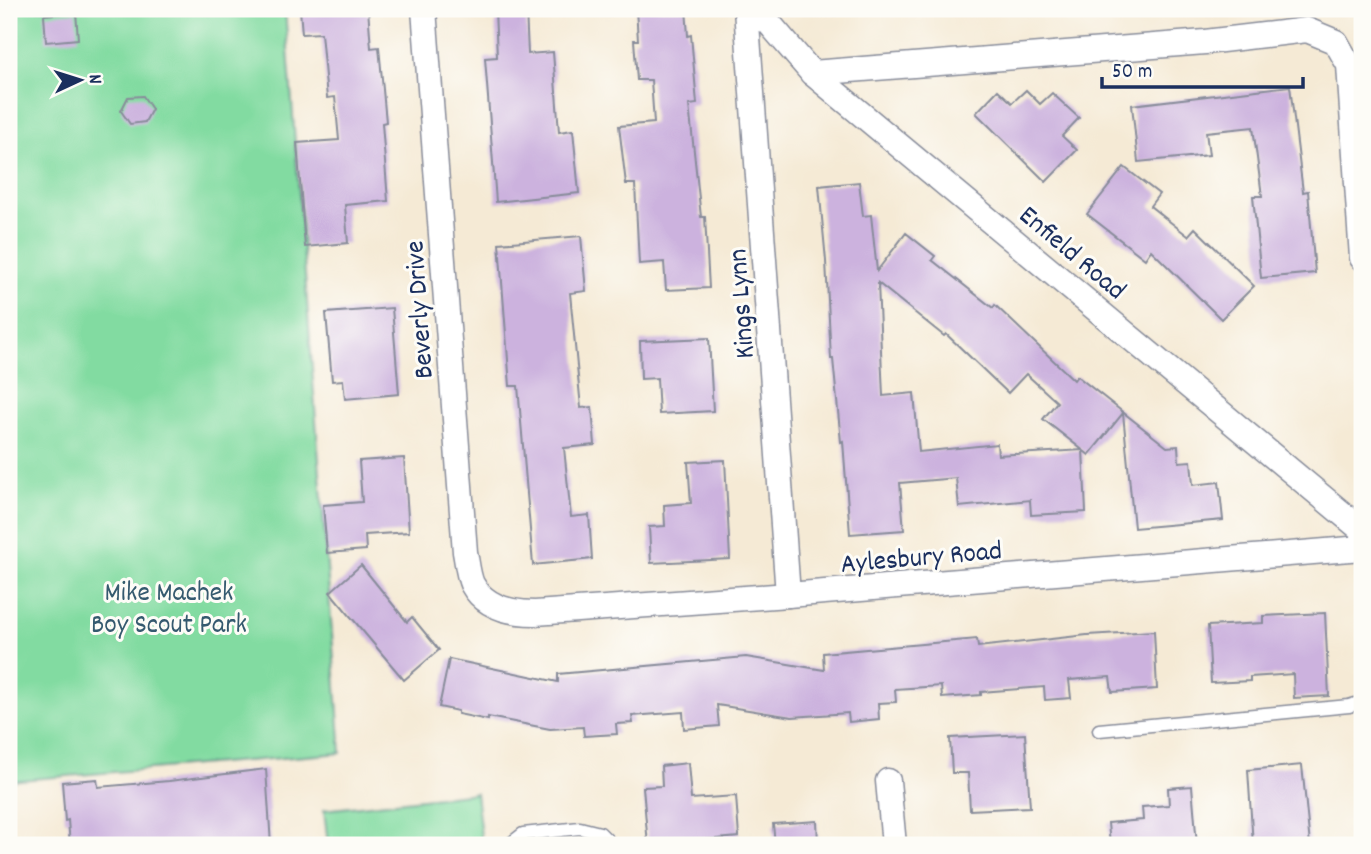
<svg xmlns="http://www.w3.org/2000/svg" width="1371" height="854" viewBox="0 0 1371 854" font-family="Dekko,sans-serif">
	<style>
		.green { fill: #82dba1; stroke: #4e8580; stroke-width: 2 }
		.building { fill: #ccb2de }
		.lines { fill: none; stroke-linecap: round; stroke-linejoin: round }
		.lane-casing { stroke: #888c9a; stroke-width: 15 }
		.street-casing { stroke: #888c9a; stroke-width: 27 }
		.lane { stroke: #fff; stroke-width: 12 }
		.street { stroke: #fff; stroke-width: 24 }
		.labels { text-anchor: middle; stroke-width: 6; stroke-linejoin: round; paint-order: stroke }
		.street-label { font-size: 28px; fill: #1b2f5e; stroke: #fdfcf7 }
		.park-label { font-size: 28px; fill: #355a6f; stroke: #fdfcf7 }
	</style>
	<rect width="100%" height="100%" fill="#fdfcf7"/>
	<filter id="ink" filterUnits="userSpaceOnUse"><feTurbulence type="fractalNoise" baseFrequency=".0143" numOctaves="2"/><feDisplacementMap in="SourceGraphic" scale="14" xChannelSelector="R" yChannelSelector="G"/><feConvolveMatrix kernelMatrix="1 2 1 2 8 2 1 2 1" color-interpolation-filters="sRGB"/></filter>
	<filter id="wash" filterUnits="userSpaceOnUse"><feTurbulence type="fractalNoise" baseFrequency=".00686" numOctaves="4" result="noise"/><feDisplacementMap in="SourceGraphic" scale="28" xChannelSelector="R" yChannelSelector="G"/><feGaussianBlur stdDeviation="1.57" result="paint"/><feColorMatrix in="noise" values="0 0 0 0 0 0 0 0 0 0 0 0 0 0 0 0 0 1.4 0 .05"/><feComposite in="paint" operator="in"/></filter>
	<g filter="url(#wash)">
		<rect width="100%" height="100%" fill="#f5ead5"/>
		<!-- green -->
		<g class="green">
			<polygon points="9,9 285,9 341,753 9,781"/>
			<polygon points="476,793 482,845 328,845 324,810"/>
		</g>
		<g id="blocks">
			<!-- building -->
			<g class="building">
				<polygon points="300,9 368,9 371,48 379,47 386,122 382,123 388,201 345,205 348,243 305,247 297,143 339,140 335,97 327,98 321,33 302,34"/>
				<polygon points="495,9 526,9 528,54 553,52 559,132 573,130 579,193 496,202 485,58 497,57"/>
				<polygon points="636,9 686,9 688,36 691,35 697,104 689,105 701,217 705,217 709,288 666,290 664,262 639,264 635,184 626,184 619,126 654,123 651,80 637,80 634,40 638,40"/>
				<polygon points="76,12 78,39 46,42 44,15"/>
				<polygon points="1290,86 1303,192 1308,191 1315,273 1261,278 1253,196 1262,196 1253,127 1206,132 1209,155 1138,162 1132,105"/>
				<polygon points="998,90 1012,103 1026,90 1040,104 1052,93 1079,118 1062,136 1077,150 1046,182 976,113"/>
				<polygon points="143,96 152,109 145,122 130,124 121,111 128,97"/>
				<polygon points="1124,167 1159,194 1150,206 1188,236 1195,228 1254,286 1221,319 1151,250 1145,259 1087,214"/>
				<polygon points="859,182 863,216 871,215 877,271 906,233 935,256 932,260 993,308 995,305 1074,380 1077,376 1167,447 1178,446 1179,462 1191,461 1193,485 1219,482 1223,520 1134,528 1123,413 1089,455 1043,419 1057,402 1026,374 1008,393 946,334 944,336 878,283 883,396 914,393 919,452 997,444 998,455 1083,450 1086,512 1031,515 1030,500 959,507 956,478 900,483 904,530 850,534 843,441 841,442 833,359 831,359 826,261 819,186"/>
				<polygon points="581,236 586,291 570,293 581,408 592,407 595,445 564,448 571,517 589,515 592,559 533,565 518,386 510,386 499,243"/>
				<polygon points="392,308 399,394 345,399 343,380 332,381 326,313"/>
				<polygon points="709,338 713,411 659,414 657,378 641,379 640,341"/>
				<polygon points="404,458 409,532 365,535 366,550 327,553 323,505 362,502 359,461"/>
				<polygon points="725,460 730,559 651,563 649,527 665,526 664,505 691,503 688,462"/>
				<polygon points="361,565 407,622 412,617 439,650 404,680 330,592"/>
				<polygon points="1325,613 1329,696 1294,698 1293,674 1250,677 1250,681 1211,683 1208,626 1263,623 1263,616"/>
				<polygon points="1154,631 1157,689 1112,692 1110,677 1069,680 1071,698 1045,700 1044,687 981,692 981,695 942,698 941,686 895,689 896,702 878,703 879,719 849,722 848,713 792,717 717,705 719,726 684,729 683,712 632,716 633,723 616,724 617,734 584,736 583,727 550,729 488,717 488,720 458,714 458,711 439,707 449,659 558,682 558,674 746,657 824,670 823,653 977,639 978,647 1087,635"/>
				<polygon points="1025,734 1030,807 970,810 968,773 952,773 950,738"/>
				<polygon points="688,763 691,799 736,796 739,837 694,841 694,845 648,845 643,787 662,786 661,766"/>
				<polygon points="1302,765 1310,845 1253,845 1248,770"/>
				<polygon points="266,769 271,845 70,845 68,820 65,821 62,782 97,779 98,787 169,781"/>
				<polygon points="1192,786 1197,845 1110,845 1108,823 1143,820 1142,807 1169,805 1168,788"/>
				<polygon points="817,821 818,845 775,845 773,824"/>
			</g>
		</g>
	</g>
	<g filter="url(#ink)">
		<use href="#blocks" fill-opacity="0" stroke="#888c9a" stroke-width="2"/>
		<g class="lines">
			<defs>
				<g id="lane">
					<polyline points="1099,730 1349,706 1362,702"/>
					<polyline points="9,841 9,845"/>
					<polyline points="509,845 523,834 580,828 600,833 612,845"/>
				</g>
				<g id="street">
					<path d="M424,9L465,552C467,562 468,575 472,584C485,608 511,613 535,613L788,595L1362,548"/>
					<polyline points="746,9 788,595"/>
					<polyline points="757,9 812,73 1362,530"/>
					<polyline points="812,73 1205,42 1307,30 1336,42 1349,65 1362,258"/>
					<polyline points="888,781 894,845"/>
				</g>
			</defs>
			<!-- lane casing -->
			<use href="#lane" class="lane-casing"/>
			<!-- street casing -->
			<use href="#street" class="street-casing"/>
			<!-- lane -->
			<use href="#lane" class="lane"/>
			<!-- street -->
			<use href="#street" class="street"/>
		</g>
	</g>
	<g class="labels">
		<!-- street labels -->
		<g class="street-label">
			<text transform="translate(1074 251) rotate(40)" y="10">Enfield Road</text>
			<text transform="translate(739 304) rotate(-94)" y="10">Kings Lynn</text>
			<text transform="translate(417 310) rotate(-94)" y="10">Beverly Drive</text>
			<text transform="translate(921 555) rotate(-5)" y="10">Aylesbury Road</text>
		</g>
		<!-- park labels -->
		<g class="park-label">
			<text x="169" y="600">Mike Machek<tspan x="169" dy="32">Boy Scout Park</tspan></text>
		</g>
	</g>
	<!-- margin -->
	<rect width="1371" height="854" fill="none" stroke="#fdfcf7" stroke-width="35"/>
	<!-- north arrow -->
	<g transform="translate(80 80) rotate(86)" stroke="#fdfcf7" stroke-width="5" paint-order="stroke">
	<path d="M0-5L12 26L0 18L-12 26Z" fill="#1b2f5e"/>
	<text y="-10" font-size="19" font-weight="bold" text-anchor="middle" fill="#1b2f5e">N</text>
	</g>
	<!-- scale -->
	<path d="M1102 77v10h201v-10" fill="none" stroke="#1b2f5e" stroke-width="3.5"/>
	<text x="1112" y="77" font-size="21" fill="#1b2f5e" stroke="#fdfcf7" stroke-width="5" paint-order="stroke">50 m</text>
</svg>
